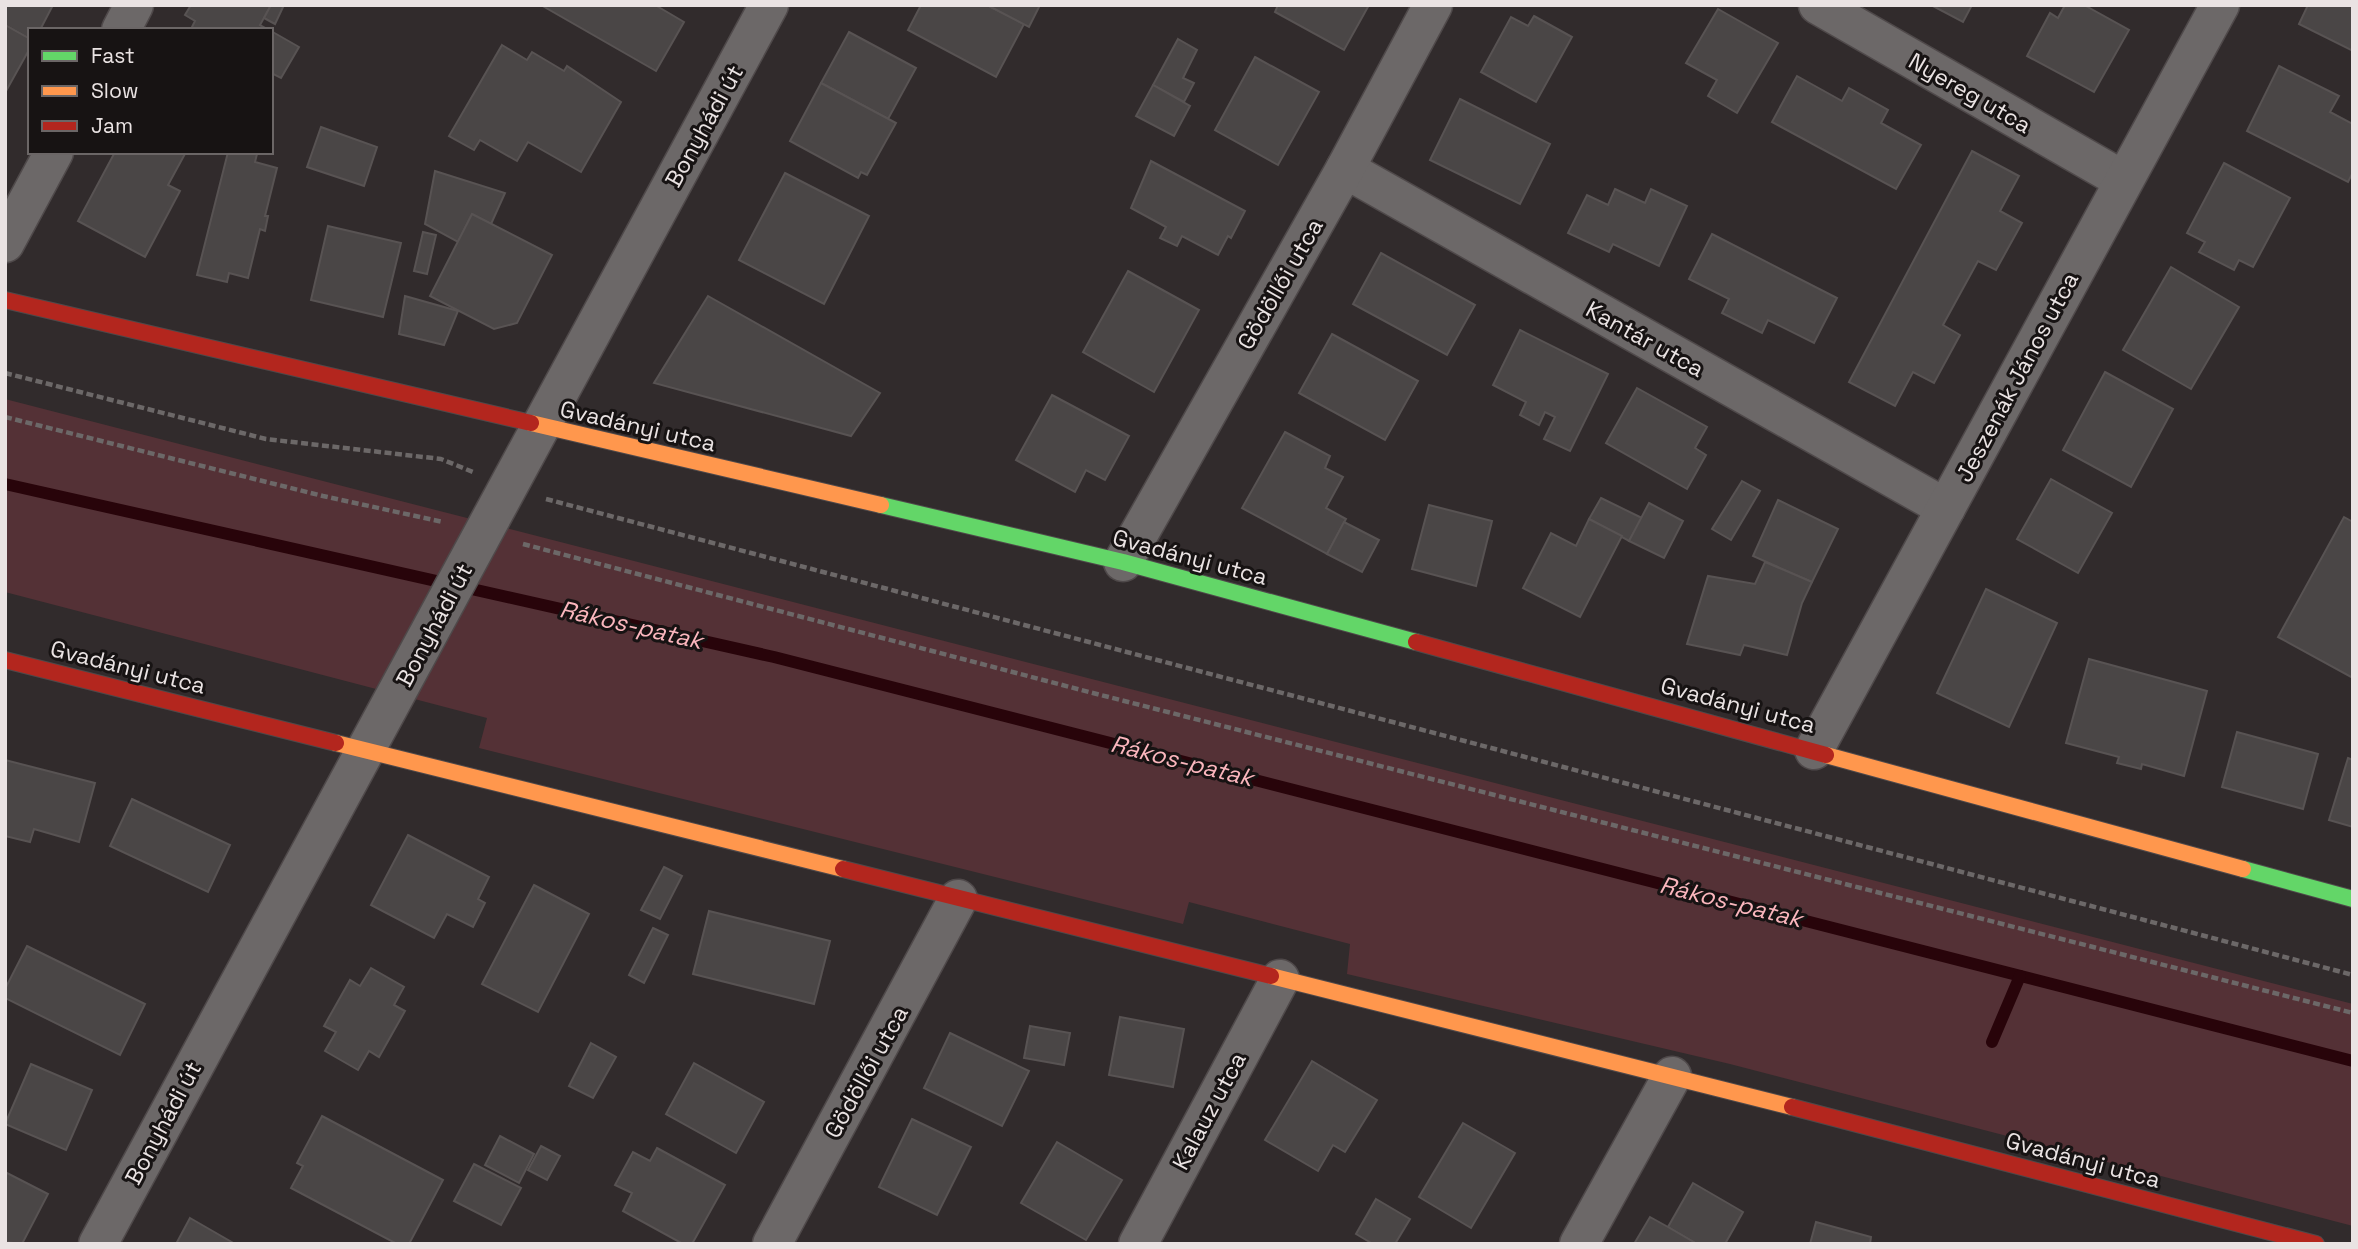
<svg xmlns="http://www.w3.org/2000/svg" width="2358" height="1249" viewBox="0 0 2358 1249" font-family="'Space Grotesk',sans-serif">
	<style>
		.green { fill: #543136 }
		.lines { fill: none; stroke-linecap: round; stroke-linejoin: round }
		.stream { stroke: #28040a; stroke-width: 12 }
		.building { fill: #4a4646; stroke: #585353; stroke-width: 2 }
		.street-casing { stroke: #4f494a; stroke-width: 41 }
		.fast-casing { stroke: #4f494a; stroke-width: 18 }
		.slow-casing { stroke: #4f494a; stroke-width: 18 }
		.jam-casing { stroke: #4f494a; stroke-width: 18 }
		.path { stroke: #6c6868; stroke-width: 4.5; stroke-dasharray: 7 3.5; stroke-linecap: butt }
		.street { stroke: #6c6868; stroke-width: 38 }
		.fast { stroke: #63d668; stroke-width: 16 }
		.slow { stroke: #ff974d; stroke-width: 16 }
		.jam { stroke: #b3261e; stroke-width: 16 }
		.labels { text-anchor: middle; stroke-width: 6; stroke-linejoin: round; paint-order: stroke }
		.street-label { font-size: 23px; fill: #eae3e3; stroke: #171313 }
		.water-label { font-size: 24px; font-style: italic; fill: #fbb6bd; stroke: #171313 }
	</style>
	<rect width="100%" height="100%" fill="#312b2c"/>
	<!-- green -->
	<polygon class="green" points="5,399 2353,1004 2353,1226 1730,1064 1347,974 1350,944 1189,902 1183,924 479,748 487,718 5,592"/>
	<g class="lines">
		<!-- stream -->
		<g class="stream">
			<polyline points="5,484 774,657 2353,1061"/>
			<polyline points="1992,1042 2020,976"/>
		</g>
	</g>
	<!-- building -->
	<g class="building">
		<polygon points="5,5 53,5 40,30 30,30 30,39 5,25"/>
		<polygon points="191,5 271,5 260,25 269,30 196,30 192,27 195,21 185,15"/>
		<polygon points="271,5 284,5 275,24 264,18"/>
		<polygon points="541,5 655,5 684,22 656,71"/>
		<polygon points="921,5 987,5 1024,24 996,77 908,30"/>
		<polygon points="987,5 1040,5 1029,27"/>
		<polygon points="1278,5 1369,5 1344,50 1275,12"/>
		<polygon points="1931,5 1972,5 1963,22"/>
		<polygon points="2065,5 2084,5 2129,30 2094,92 2027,56 2050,13 2058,18"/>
		<polygon points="2308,5 2353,5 2353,51 2299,24"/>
		<polygon points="1718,9 1778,43 1737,113 1708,96 1717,80 1686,63"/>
		<polygon points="1534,16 1572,37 1536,102 1481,72 1511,17 1528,26"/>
		<polygon points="5,25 30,39 30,48 5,93"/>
		<polygon points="271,31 299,47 281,78 271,73"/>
		<polygon points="849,32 916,68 888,119 821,83"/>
		<polygon points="1178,39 1197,50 1183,78 1194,83 1184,102 1153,85"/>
		<polygon points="502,45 527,60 532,52 564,71 567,66 621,102 581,172 528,142 517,161 480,140 474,150 449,136"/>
		<polygon points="1255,57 1319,92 1278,165 1215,130"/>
		<polygon points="2279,66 2339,96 2330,112 2353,124 2353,172 2348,182 2247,131"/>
		<polygon points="1797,76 1842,101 1849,88 1888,110 1881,123 1921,145 1896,189 1772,122"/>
		<polygon points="821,83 896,123 867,175 861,172 858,178 790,141"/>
		<polygon points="1153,85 1190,106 1174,136 1136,116"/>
		<polygon points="1460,99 1550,144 1520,204 1430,160"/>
		<polygon points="321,127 377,147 364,186 307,167"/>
		<polygon points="1972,151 2019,176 2000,211 2022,223 1996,270 1978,261 1943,325 1960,335 1934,383 1913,372 1895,406 1849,382"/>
		<polygon points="115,152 186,152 168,185 180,191 145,257 78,221"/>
		<polygon points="228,152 257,154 255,162 277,168 265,216 268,216 265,231 260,229 248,278 229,273 227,282 197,275"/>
		<polygon points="1151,161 1245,211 1231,238 1228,236 1218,255 1182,236 1177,246 1160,238 1166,227 1131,208"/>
		<polygon points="2224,163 2290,198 2253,267 2239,260 2234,270 2199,252 2205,242 2187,233"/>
		<polygon points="435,171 505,193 491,224 472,214 458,242 425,224"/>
		<polygon points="785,173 869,216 824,304 739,260"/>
		<polygon points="1615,189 1645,203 1651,189 1687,206 1659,266 1613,244 1609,252 1568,233 1587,195 1608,205"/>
		<polygon points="472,214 552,255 517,323 494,329 430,296"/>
		<polygon points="328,226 401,243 383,317 311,300"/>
		<polygon points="423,232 436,235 427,274 414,271"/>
		<polygon points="1712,234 1837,298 1814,343 1768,320 1762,333 1722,313 1729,299 1689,279"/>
		<polygon points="1381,253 1475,305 1447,355 1353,304"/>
		<polygon points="2171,267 2239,307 2191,389 2123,350"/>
		<polygon points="1128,271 1199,310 1154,392 1083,352"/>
		<polygon points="405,296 458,311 444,345 399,334"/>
		<polygon points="708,296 880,393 851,436 654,383"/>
		<polygon points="1520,330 1608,374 1570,451 1544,439 1555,417 1545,412 1539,425 1520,415 1526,402 1493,385"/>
		<polygon points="1332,334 1418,381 1385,440 1299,393"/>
		<polygon points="2105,372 2173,409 2131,487 2063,450"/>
		<polygon points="1637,388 1707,427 1695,448 1706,455 1687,489 1606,443"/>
		<polygon points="1052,395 1129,436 1105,480 1086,470 1075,492 1016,460"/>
		<polygon points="1285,432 1330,456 1325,468 1343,477 1326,508 1346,519 1327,554 1242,508"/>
		<polygon points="2051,479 2112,513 2078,573 2017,539"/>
		<polygon points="1742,481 1760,491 1731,540 1712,529"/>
		<polygon points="1601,498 1642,518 1629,541 1589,519"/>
		<polygon points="1778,500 1838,529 1812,582 1753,556"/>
		<polygon points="1649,503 1683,521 1664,558 1629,541"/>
		<polygon points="1429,505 1492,521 1476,586 1412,569"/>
		<polygon points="2344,517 2353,522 2353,678 2278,637"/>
		<polygon points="1589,519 1622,536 1580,617 1523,588 1551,533 1576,546"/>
		<polygon points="1344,522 1379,540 1362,572 1327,554"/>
		<polygon points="1765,562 1812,582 1802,603 1787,655 1744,645 1740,655 1687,644 1708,576 1755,584"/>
		<polygon points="1986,589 2057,623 2009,727 1937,693"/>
		<polygon points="2089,659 2207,691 2184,776 2142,764 2141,769 2117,763 2119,757 2066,743"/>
		<polygon points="2237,732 2318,754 2303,809 2222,787"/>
		<polygon points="2348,758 2353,760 2353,827 2329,820"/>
		<polygon points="5,760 95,783 79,842 34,829 30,842 5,836"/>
		<polygon points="132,799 230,845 208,892 110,846"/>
		<polygon points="408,835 489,877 478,899 485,903 473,927 447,914 434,938 371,905"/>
		<polygon points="664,867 682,876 660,919 641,910"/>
		<polygon points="534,885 589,914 538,1012 482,984"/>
		<polygon points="709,911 830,941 814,1004 693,974"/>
		<polygon points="653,928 668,935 644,983 629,975"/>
		<polygon points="27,946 145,1004 120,1055 5,998 5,989"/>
		<polygon points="371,968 404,987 394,1005 405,1011 379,1057 369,1051 358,1070 325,1051 336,1032 324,1026 350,980 360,986"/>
		<polygon points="1120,1017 1184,1029 1173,1087 1109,1075"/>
		<polygon points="1030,1026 1070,1033 1064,1065 1024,1058"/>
		<polygon points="950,1033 1029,1071 1002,1126 924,1088"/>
		<polygon points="591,1043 616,1057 593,1098 569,1086"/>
		<polygon points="1312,1061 1377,1100 1345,1152 1333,1145 1318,1171 1265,1140"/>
		<polygon points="694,1063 764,1102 736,1153 666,1114"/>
		<polygon points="31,1064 92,1090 66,1150 5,1124"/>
		<polygon points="322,1116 443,1180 409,1244 397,1244 291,1188 303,1166 297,1163"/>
		<polygon points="912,1119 971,1147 937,1215 879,1187"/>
		<polygon points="1463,1123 1515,1153 1471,1228 1419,1197"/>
		<polygon points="500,1136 534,1154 519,1183 485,1165"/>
		<polygon points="1057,1142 1122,1180 1086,1240 1021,1203"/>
		<polygon points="541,1146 560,1156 547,1180 528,1170"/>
		<polygon points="657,1148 725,1185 692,1244 683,1244 623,1211 632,1193 615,1185 633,1152 650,1161"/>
		<polygon points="474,1164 521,1188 501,1225 454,1201"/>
		<polygon points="5,1172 48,1194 22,1244 5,1242"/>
		<polygon points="1693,1183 1743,1212 1725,1244 1697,1244 1668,1227"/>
		<polygon points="1376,1199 1410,1219 1395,1244 1373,1244 1356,1234"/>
		<polygon points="1650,1217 1668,1227 1697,1244 1634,1244"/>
		<polygon points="190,1218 235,1244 176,1244"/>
		<polygon points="1816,1222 1871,1237 1870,1244 1810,1244"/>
	</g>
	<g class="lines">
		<defs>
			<g id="street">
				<polyline points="1818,5 2123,180"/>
				<polyline points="121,30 134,5"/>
				<polyline points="1345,169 1946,508"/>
				<polyline points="5,243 54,152"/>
				<polyline points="1123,562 1345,169 1433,5"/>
				<polyline points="1814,750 2220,5"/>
				<polyline points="98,1244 769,5"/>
				<polyline points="772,1244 958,899"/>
				<polyline points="1138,1244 1280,979"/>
				<polyline points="1579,1244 1672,1076"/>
			</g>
			<g id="fast">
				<polyline points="881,505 1123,562 1416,642"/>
				<polyline points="2243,869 2353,899"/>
			</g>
			<g id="slow">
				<polyline points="531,423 881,505"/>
				<polyline points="336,743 843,869"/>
				<polyline points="1826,755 2243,869"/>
				<polyline points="1271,976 1792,1107"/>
			</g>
			<g id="jam">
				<polyline points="5,300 531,423"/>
				<polyline points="1416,642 1826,755"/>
				<polyline points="5,660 336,743"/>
				<polyline points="843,869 1271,976"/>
				<polyline points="1792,1107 2316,1244"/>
			</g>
		</defs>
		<!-- street casing -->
		<use href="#street" class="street-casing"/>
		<!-- fast casing -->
		<use href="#fast" class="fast-casing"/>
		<!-- slow casing -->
		<use href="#slow" class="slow-casing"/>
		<!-- jam casing -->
		<use href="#jam" class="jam-casing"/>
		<!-- path -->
		<g class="path">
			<polyline points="5,373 266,439 441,459 473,472"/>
			<polyline points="5,417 323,496 443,522"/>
			<polyline points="546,499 2353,975"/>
			<polyline points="523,544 1089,692 2353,1013"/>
		</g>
		<!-- street -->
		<use href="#street" class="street"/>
		<!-- fast -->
		<use href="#fast" class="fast"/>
		<!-- slow -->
		<use href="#slow" class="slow"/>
		<!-- jam -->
		<use href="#jam" class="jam"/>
	</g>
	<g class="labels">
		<!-- street labels -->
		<g class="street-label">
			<text transform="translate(1970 93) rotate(30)" y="8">Nyereg utca</text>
			<text transform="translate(704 126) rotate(-61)" y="8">Bonyhádi út</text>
			<text transform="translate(1280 284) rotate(-60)" y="8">Gödöllői utca</text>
			<text transform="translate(1645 339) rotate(29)" y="8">Kantár utca</text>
			<text transform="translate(2017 377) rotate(-62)" y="8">Jeszenák János utca</text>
			<text transform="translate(638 426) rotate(13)" y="8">Gvadányi utca</text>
			<text transform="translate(1190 557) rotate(15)" y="8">Gvadányi utca</text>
			<text transform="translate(434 625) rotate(-62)" y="8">Bonyhádi út</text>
			<text transform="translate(128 667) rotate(14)" y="8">Gvadányi utca</text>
			<text transform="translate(1738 705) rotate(15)" y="8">Gvadányi utca</text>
			<text transform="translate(866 1072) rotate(-61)" y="8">Gödöllői utca</text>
			<text transform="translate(1209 1111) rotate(-62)" y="8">Kalauz utca</text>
			<text transform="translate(163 1123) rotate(-62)" y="8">Bonyhádi út</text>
			<text transform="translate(2083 1160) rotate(15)" y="8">Gvadányi utca</text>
		</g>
		<!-- water labels -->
		<g class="water-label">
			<text transform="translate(631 625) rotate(13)" y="8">Rákos-patak</text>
			<text transform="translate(1182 761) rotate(14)" y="8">Rákos-patak</text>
			<text transform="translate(1731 902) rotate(14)" y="8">Rákos-patak</text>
		</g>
	</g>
	<!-- border -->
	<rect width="2358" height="1249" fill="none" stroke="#eae3e3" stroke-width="14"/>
	<!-- legend -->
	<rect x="28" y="28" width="245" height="126" fill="#171313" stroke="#6b6666" stroke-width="2"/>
	<rect x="42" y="51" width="35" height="10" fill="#63d668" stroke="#6b6666" stroke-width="2"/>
	<text x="91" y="63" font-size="21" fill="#eae3e3">Fast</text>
	<rect x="42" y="86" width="35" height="10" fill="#ff974d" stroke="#6b6666" stroke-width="2"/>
	<text x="91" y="98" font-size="21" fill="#eae3e3">Slow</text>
	<rect x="42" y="121" width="35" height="10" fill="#b3261e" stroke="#6b6666" stroke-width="2"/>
	<text x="91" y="133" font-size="21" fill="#eae3e3">Jam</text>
</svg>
